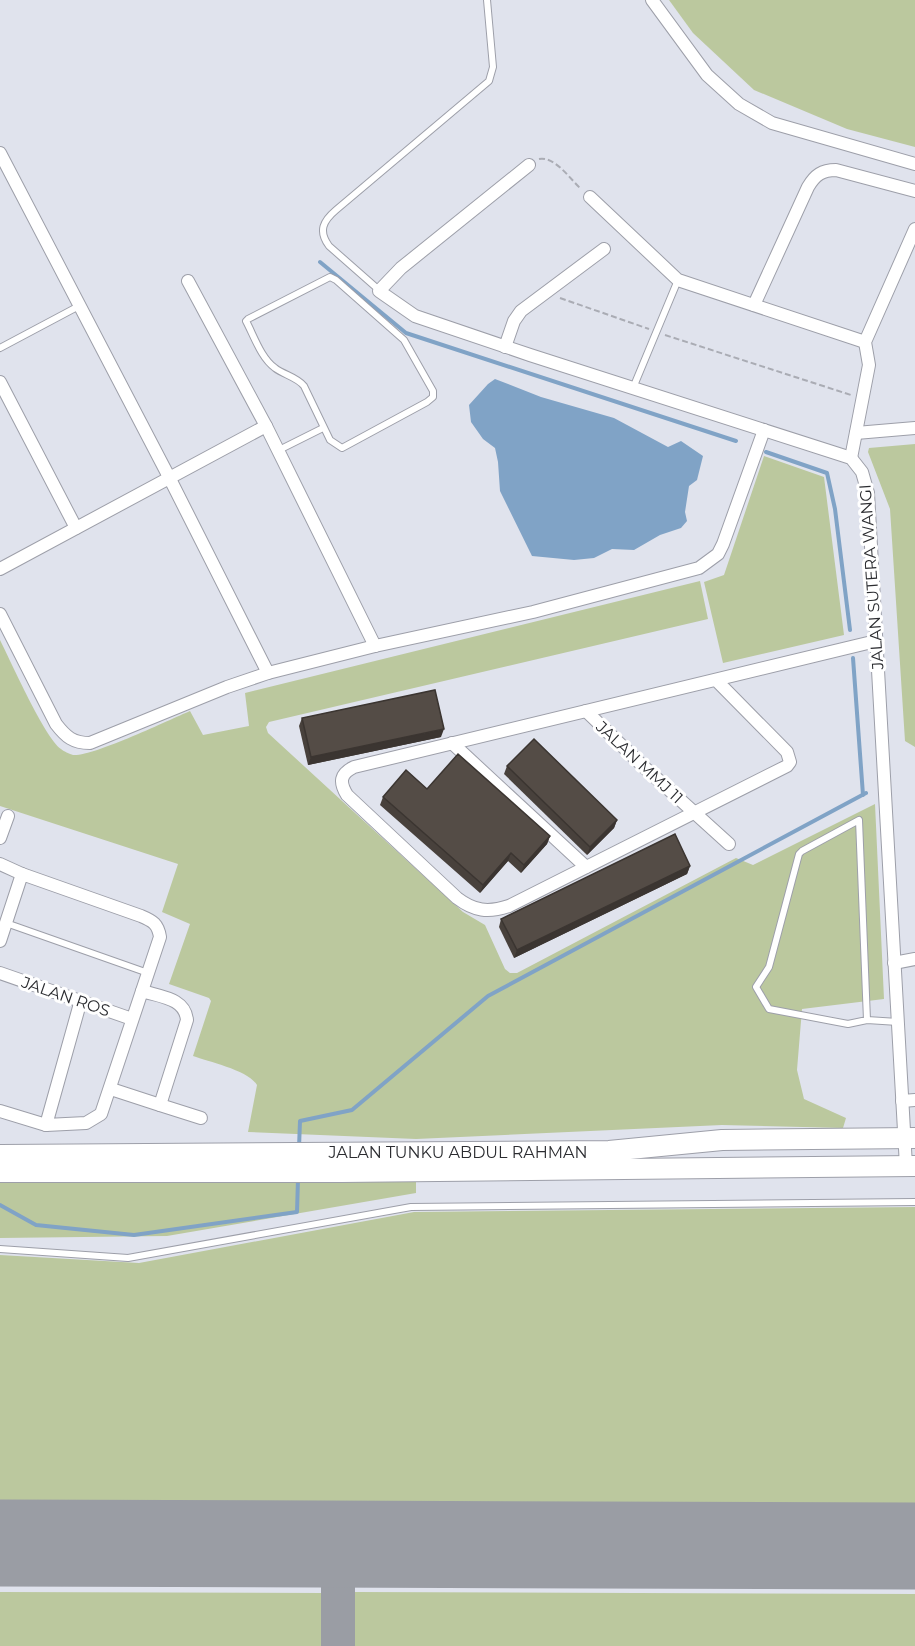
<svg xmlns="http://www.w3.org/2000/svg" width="915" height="1646" viewBox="0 0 915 1646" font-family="Montserrat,sans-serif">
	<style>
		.green { fill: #bbc89e }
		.water { fill: #80a3c6 }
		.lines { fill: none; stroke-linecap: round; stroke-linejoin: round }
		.stream { stroke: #80a3c6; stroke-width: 4 }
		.taxiway { stroke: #9a9da4; stroke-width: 34 }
		.runway { stroke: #9a9da4; stroke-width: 87 }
		.service-casing { stroke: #9d9fa9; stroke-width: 8 }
		.minor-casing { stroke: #9d9fa9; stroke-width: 14 }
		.primary-casing { stroke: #9d9fa9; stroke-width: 22 }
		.path { stroke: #aaacb4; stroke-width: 2; stroke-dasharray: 6 3; stroke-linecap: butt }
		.service { stroke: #fff; stroke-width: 6 }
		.minor { stroke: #fff; stroke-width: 12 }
		.primary { stroke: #fff; stroke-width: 20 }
		.wall { fill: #48413c }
		.shaded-wall { fill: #3b3531 }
		.building { fill: #544c46; stroke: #3b3531; stroke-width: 1.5 }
		.labels { text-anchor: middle; stroke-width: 6; stroke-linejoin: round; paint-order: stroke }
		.street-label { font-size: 16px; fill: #2b2c30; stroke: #fff }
	</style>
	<rect width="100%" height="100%" fill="#e0e3ed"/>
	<!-- green -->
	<g class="green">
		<polygon points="669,0 915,0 915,147 847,129 754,90 693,33"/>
		<polygon points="915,444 915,747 905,741 890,509 868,452 869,448"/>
		<polygon points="764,456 824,477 844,635 723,663 704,582 724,575"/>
		<path d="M700,581L708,619L269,722L266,727L268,733L463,912L485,925L505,969L510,973H517L736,858L753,865L875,804L884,999L802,1009L797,1070L804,1099L846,1118L843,1128L722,1125L416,1139L248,1132L257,1085C248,1070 209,1062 193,1056L211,1001L209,998L169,984L190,924L162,912L178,864L0,806V640C11,662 45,738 61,749C63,751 70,754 73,755C92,757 169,720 190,711L203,735L249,726L245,693Z"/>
		<polygon points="416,1180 416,1193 167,1236 0,1238 0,1181"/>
		<polygon points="915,1207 915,1505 0,1503 0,1255 139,1263 414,1212"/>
		<polygon points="0,1592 322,1593 329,1602 329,1646 0,1646"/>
		<path d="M354,1592L915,1594V1646H345C345,1630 339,1602 354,1592Z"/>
	</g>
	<!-- water -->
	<polygon class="water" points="495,379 541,397 614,418 668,447 681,441 703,456 697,480 689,486 685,512 687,521 681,528 660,535 634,550 612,549 594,558 574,560 532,556 500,491 498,462 495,448 483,439 471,422 469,405 488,384"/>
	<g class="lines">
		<!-- stream -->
		<g class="stream">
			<polyline points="320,262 406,333 736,441"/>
			<polyline points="766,452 827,473 835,509 850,630"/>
			<polyline points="853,658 863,795"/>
			<polyline points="299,1148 300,1121 352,1110 488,996 866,793"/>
			<polyline points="0,1205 36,1225 134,1235 297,1212 298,1179"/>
		</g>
		<!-- taxiway -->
		<g class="taxiway">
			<path d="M306,1544C324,1549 331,1555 338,1573C343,1556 351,1550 367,1544"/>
			<polyline points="338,1646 338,1573"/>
		</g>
		<!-- runway -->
		<polyline class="runway" points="0,1543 915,1546"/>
		<defs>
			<g id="service">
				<path d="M330,277L336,280L404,340L433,391V397L427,402L342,448L330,440L304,386C297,377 284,375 275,368C261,358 254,336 246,321L248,319Z"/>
				<path d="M379,290L329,246C318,231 323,221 336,210L489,81L493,67L487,0"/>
				<polyline points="0,348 79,306"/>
				<polyline points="633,388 678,280"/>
				<polyline points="279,450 323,428"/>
				<polyline points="6,923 148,973"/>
				<polyline points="867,1020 848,1024 769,1009 756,987 769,967 799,854 802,851 859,820 867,1020 898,1022"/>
				<polyline points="0,1249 128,1258 411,1207 915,1202"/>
			</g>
			<g id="minor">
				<polyline points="652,0 707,75 739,104 772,123 915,164"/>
				<polyline points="0,153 169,477 268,673"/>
				<polyline points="529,165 401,268 379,291 415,316 530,355 851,458 862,472 868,493 906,1166"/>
				<polyline points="590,197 678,280 865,342"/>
				<polyline points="188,281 266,426 375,646"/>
				<path d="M754,305L808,187C815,175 822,170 836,170L915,191"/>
				<polyline points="505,347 514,321 521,311 604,249"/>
				<polyline points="0,382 76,528"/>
				<polyline points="856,433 915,428"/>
				<polyline points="851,458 869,365 865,342 915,229"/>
				<polyline points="0,569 266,426"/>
				<path d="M0,614L56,724C66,737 73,743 90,743L227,687L268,673L375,646L533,612L699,568L718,554L723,544L764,430"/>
				<path d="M716,680L787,752L790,762L787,766L509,906C488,913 474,911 457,898L347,795C339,782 340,774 354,767L876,641"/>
				<polyline points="586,711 644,767 729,844"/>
				<polyline points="452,743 586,867"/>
				<polyline points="0,838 8,816"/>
				<polyline points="0,864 22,874"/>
				<path d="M0,941L22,874L141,916C153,921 158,924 160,937L101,1114L86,1123L46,1125L81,1000"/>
				<polyline points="894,963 915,959"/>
				<polyline points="0,973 132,1019"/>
				<path d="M111,1089L160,1105L187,1020C185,998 161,997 142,991"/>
				<polyline points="902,1101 915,1100"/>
				<polyline points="160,1105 201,1118"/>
				<polyline points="0,1111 46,1125"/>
			</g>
			<g id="primary">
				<polyline points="0,1155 609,1151 722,1140 915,1138"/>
				<polyline points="0,1172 342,1172 915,1166"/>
			</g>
		</defs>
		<!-- service casing -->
		<use href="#service" class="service-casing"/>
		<!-- minor casing -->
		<use href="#minor" class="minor-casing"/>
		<!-- primary casing -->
		<use href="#primary" class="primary-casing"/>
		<!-- path -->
		<g class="path">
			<path d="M539,159C555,156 570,179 581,189"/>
			<polyline points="560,298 649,329"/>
			<polyline points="665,335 851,395"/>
		</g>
		<!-- service -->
		<use href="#service" class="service"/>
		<!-- minor -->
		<use href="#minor" class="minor"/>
		<!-- primary -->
		<use href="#primary" class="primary"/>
	</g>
	<!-- wall -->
	<g class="wall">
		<polygon points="302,718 441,737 308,765 299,726"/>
		<polygon points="507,766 617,820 614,828 587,855 504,774"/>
		<polygon points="383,797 550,836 547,844 521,873 508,861 480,893 380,805"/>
		<polygon points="690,866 687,874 514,958 499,927 501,919"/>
	</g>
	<!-- shaded-wall -->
	<g class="shaded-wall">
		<polygon points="444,729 441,737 308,765 311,757"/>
		<polygon points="617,820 614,828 587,855 590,847"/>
		<polygon points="550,836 547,844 521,873 524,865"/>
		<polygon points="511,853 508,861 480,893 483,885"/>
		<polygon points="690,866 687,874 514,958 517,950"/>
	</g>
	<!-- building -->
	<g class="building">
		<polygon points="435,690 444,729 311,757 302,718"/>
		<polygon points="534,739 617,820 590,847 507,766"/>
		<polygon points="458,754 550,836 524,865 511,853 483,885 383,797 406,770 427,789"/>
		<polygon points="675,834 690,866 517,950 501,919"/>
	</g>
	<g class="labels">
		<!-- street labels -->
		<g class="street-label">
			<text transform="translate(871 577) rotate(-94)" y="6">JALAN SUTERA WANGI</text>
			<text transform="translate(640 762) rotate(43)" y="6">JALAN MMJ 11</text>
			<text transform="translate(66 996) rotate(19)" y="6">JALAN ROS</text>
			<text x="458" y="1158">JALAN TUNKU ABDUL RAHMAN</text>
		</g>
	</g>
</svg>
